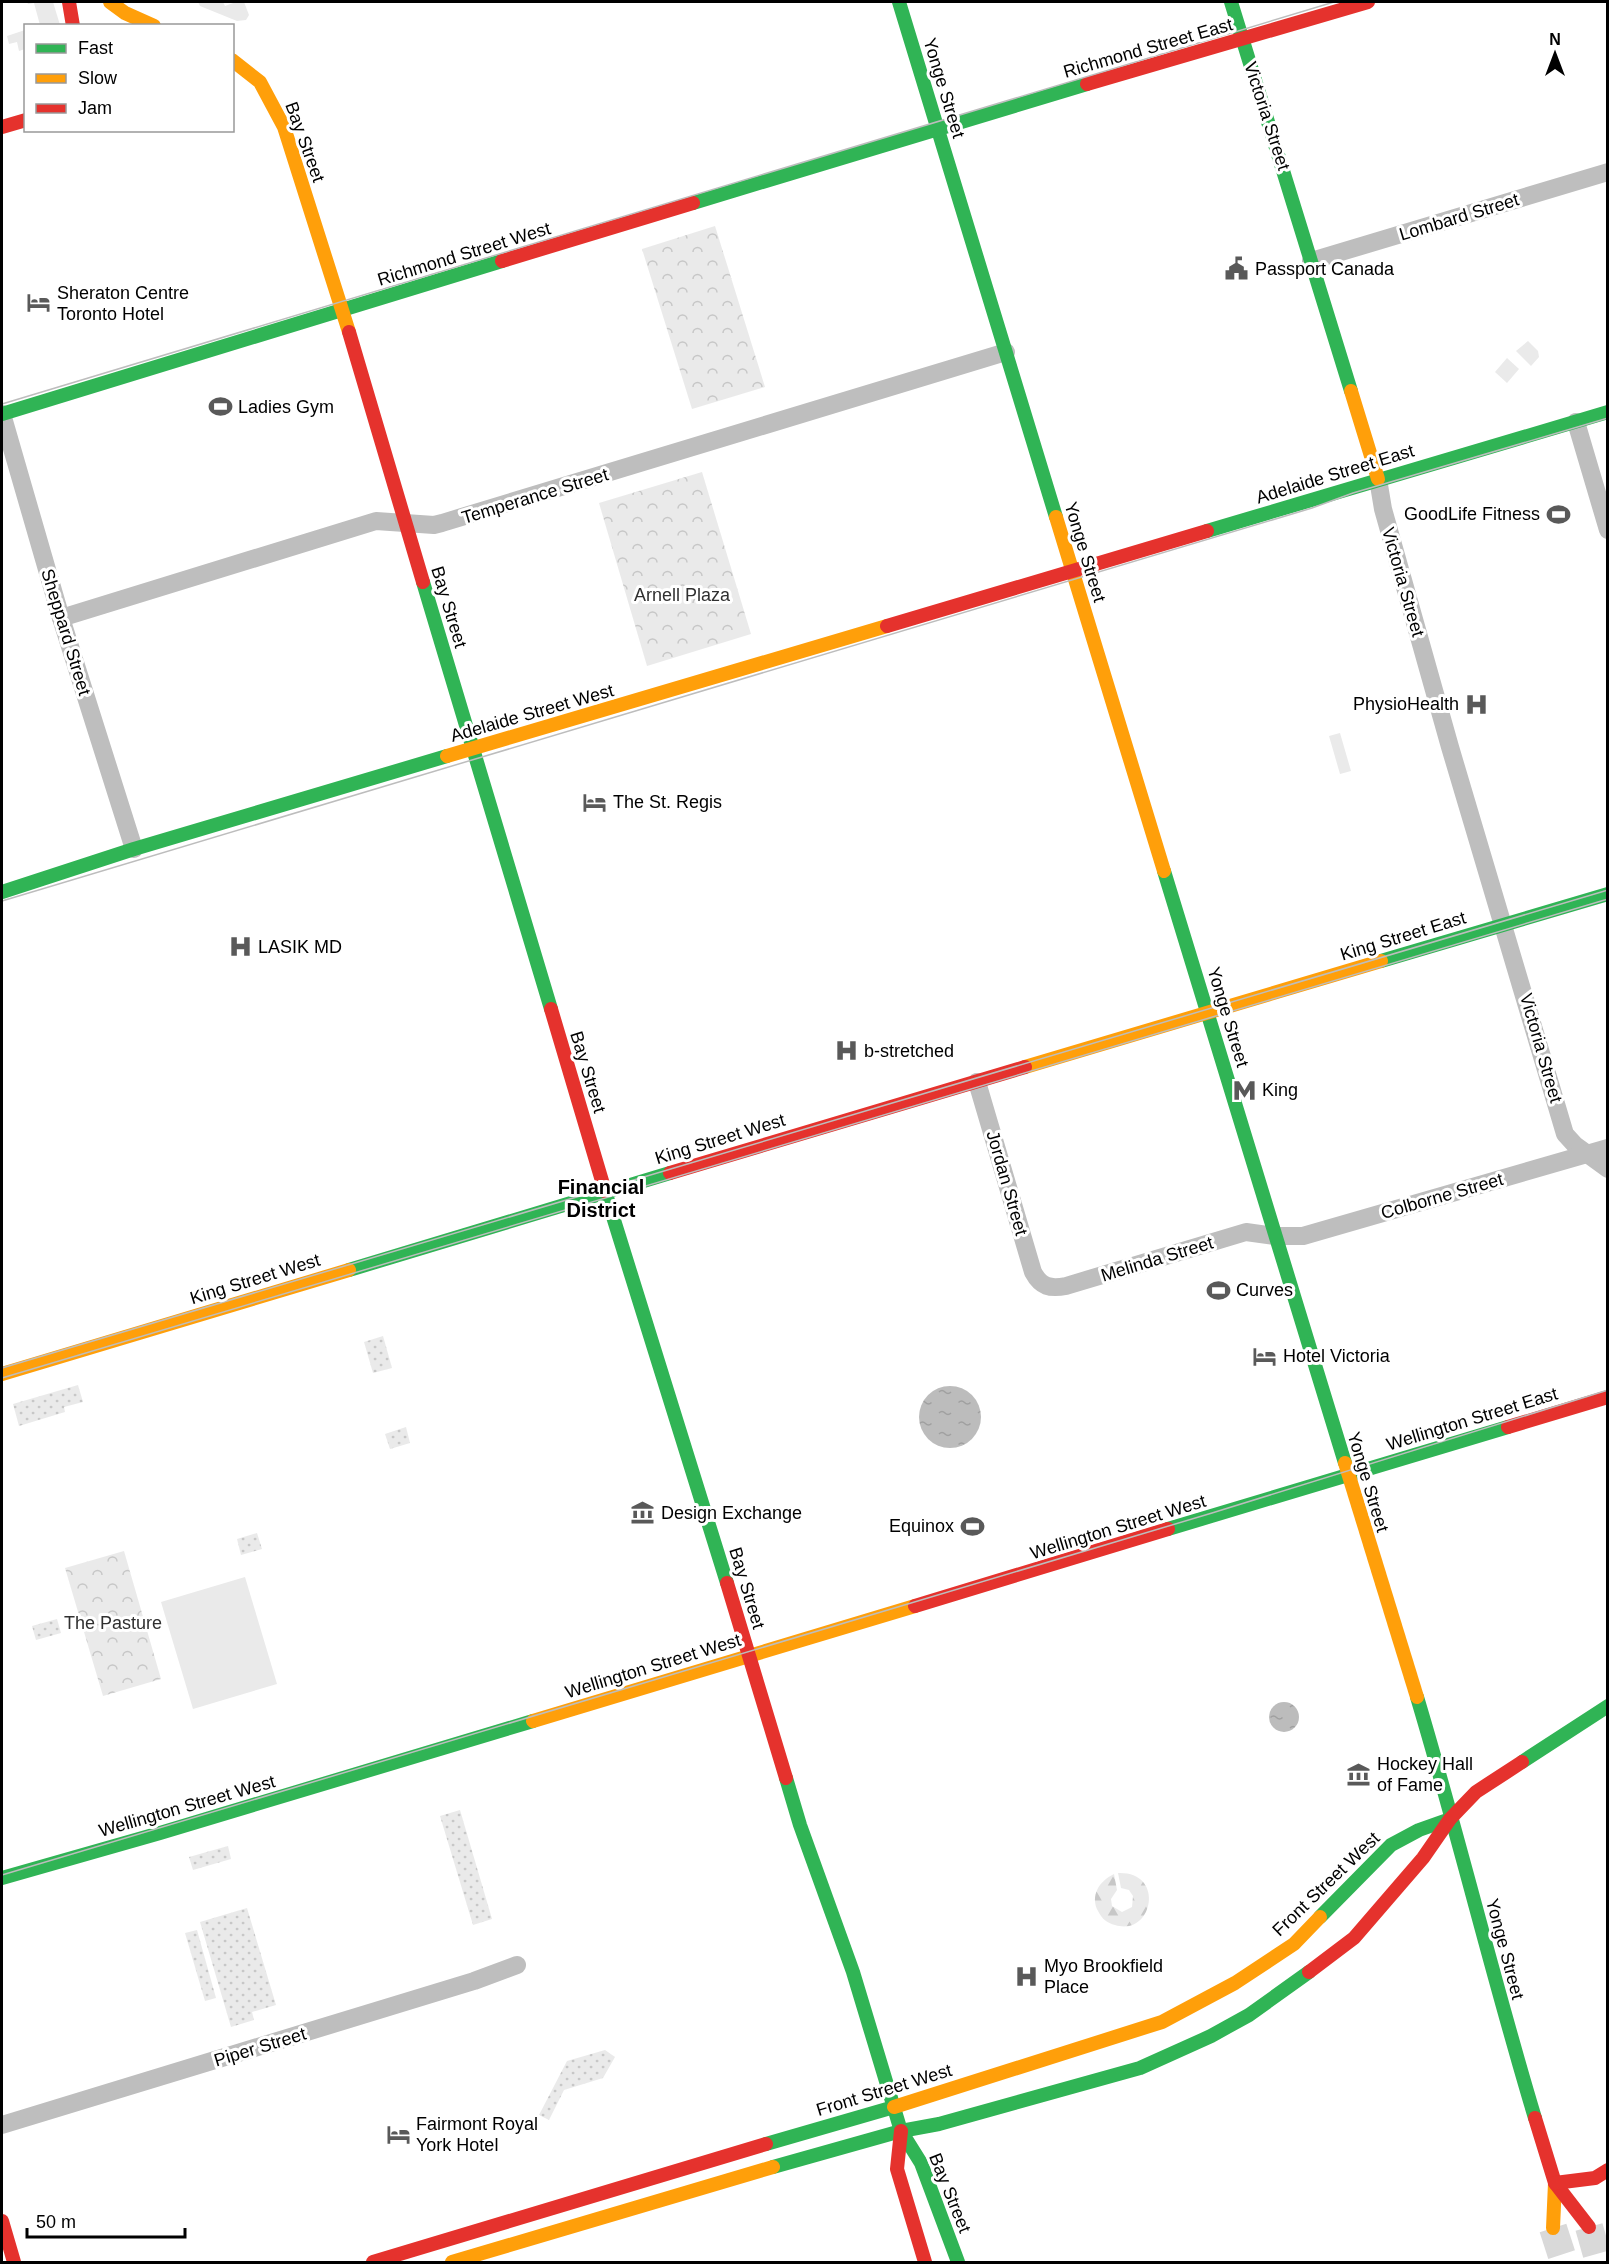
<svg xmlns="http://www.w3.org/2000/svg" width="1609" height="2264" viewBox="0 0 1609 2264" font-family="Helvetica,sans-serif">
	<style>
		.grass { fill: #eaeaea }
		.forest { fill: url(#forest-firs) }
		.park { fill: url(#park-crowns) }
		.garden { fill: url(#garden-dots) }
		.water { fill: url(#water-ripples) }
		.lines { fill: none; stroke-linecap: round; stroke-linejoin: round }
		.primary-tunnel { stroke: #d9d9d9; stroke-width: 28; stroke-dasharray: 28 14; stroke-linecap: butt }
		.street { stroke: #bebebe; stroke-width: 18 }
		.fast { stroke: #30b455; stroke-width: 14 }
		.slow { stroke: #ff9f0a; stroke-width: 14 }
		.jam { stroke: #e5322d; stroke-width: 14 }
		.tram { stroke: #bdbdbd; stroke-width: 1.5 }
		.labels { text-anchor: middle; stroke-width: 6; stroke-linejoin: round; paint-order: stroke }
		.street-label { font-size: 18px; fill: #000; stroke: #fff }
		.poi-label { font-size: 18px; fill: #000; stroke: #fff; text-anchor: start }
		.park-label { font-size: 18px; fill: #303030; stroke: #fff }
		.neighbourhood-label { font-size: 20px; font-weight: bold; fill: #000; stroke: #fff }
	</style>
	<defs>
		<pattern id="forest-firs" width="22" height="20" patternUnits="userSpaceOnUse" patternTransform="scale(1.5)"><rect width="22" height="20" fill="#eaeaea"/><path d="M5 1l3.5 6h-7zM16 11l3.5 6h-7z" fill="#c7c7c7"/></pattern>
		<pattern id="park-crowns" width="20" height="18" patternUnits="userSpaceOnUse" patternTransform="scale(1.5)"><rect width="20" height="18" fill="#eaeaea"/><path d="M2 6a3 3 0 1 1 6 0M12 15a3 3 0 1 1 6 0" fill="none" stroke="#c7c7c7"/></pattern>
		<pattern id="garden-dots" width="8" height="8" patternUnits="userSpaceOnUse" patternTransform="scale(1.5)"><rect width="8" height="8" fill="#eaeaea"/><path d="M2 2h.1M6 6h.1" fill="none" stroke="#c7c7c7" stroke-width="1.8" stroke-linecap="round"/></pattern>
		<pattern id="water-ripples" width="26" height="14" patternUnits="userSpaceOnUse" patternTransform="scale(1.5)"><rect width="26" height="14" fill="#bcbcbc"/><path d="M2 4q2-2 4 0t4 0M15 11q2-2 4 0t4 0" fill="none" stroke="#a0a0a0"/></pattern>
	</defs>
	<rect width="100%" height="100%" fill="#fff"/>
	<!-- grass -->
	<g class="grass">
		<polygon points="27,2 53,2 60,25 40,25 34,3 28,4"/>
		<polygon points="198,2 223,2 225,6 236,2 244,2 249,15 246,20 237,21 200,6"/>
		<polygon points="25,30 25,49 19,51 17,42 9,44 7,36"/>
		<polygon points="1528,341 1538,351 1539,357 1531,366 1516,351"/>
		<polygon points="1507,358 1519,369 1507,383 1495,372"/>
		<polygon points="1340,733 1351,771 1340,774 1329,736"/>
		<polygon points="245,1577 277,1684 193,1709 161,1602"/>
	</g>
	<!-- forest -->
	<path class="forest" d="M1118,1873C1166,1871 1153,1937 1115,1925C1107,1923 1102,1919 1098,1911C1090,1896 1099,1881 1114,1874L1117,1890L1111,1899L1112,1906L1122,1912L1132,1907L1133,1896L1129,1890L1121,1888Z"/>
	<!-- park -->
	<g class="park">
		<polygon points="715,226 765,387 692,409 642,249"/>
		<polygon points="702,472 751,634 647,666 599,503"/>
		<polygon points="124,1551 161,1679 103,1696 65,1568"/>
	</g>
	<!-- garden -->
	<g class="garden">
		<polygon points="383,1336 392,1368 373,1373 364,1342"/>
		<polygon points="78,1385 83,1402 64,1407 65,1412 19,1426 13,1404"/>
		<polygon points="406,1427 410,1443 390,1449 385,1434"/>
		<polygon points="257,1533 262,1549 241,1555 237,1539"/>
		<polygon points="57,1619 61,1633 36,1640 32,1626"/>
		<polygon points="460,1810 492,1919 473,1925 440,1816"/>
		<polygon points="228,1846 231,1859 193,1870 189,1857"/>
		<polygon points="247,1908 276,2005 252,2012 254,2020 231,2027 200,1922"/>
		<polygon points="197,1930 216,1998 205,2001 185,1933"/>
		<polygon points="605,2050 615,2057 603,2078 564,2090 549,2120 539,2115 567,2061"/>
	</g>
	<!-- water -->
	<g class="water">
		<circle cx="950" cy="1417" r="31"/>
		<circle cx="1284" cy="1717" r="15"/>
	</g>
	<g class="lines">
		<!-- primary-tunnel -->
		<g class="primary-tunnel">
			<polyline points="1589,2227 1599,2262"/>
			<polyline points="1553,2228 1564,2262"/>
		</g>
		<!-- street -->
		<g class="street">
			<polyline points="1311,261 1608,172"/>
			<polyline points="2,414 61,618 134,849"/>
			<polyline points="1576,422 1608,530"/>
			<polyline points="1378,479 1383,509 1450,747 1565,1134 1575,1145 1608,1169"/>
			<polyline points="61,618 376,521 434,525 442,523 1006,352"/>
			<path d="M977,1082L1033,1272C1041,1287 1050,1289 1066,1286L1246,1232L1275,1236H1303L1608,1148"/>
			<polyline points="2,2125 474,1981 517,1965"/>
		</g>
		<!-- fast -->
		<g class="fast">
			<polyline points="899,2 1056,517"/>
			<polyline points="1231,2 1351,391"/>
			<polyline points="693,203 1087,84"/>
			<polyline points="2,414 502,261"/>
			<polyline points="1207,531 1608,412"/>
			<polyline points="423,582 551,1009"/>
			<polyline points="1164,871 1345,1463"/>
			<polyline points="2,892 134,849 447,756"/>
			<polyline points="1381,961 1608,894"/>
			<polyline points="605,1191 727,1583"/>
			<polyline points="349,1270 670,1173"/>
			<polyline points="1168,1529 1508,1427"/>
			<path d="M1417,1697C1459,1837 1493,1979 1535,2118"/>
			<polyline points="1522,1762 1608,1706"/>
			<polyline points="786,1778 800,1825 853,1972 901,2131 921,2163 958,2262"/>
			<polyline points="2,1878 160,1833 533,1721"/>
			<polyline points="1320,1917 1391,1845 1419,1830 1450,1819"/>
			<polyline points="901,2131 939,2124 1140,2068 1211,2036 1249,2015 1309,1972"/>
			<polyline points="766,2144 894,2107"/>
			<polyline points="773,2167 901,2131"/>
		</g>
		<!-- slow -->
		<g class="slow">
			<polyline points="110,2 125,13 154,26"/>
			<polyline points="232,60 260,82 284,127 349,332"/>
			<polyline points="1351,391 1378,479"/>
			<polyline points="1056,517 1164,871"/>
			<polyline points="447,756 887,626"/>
			<polyline points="1025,1067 1381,961"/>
			<polyline points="2,1374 349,1270"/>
			<polyline points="1345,1463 1417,1697"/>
			<polyline points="533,1721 915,1606"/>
			<polyline points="894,2107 1162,2022 1235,1983 1294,1944 1320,1917"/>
			<polyline points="1553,2228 1555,2183"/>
			<polyline points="452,2262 773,2167"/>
		</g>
		<!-- jam -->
		<g class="jam">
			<polyline points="69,2 73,26"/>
			<polyline points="1087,84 1368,2"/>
			<polyline points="2,127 26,120"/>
			<polyline points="502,261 693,203"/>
			<polyline points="349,332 423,582"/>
			<polyline points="887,626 1207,531"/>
			<polyline points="551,1009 605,1191"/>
			<polyline points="670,1173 1025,1067"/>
			<polyline points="1508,1427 1608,1397"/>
			<polyline points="727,1583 786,1778"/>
			<polyline points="915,1606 1168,1529"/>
			<polyline points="1309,1972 1354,1938 1423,1858 1450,1819 1476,1792 1522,1762"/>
			<polyline points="1535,2118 1555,2183 1589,2227"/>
			<polyline points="901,2131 897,2169 925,2262"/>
			<polyline points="1555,2183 1595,2178 1608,2170"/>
			<polyline points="2,2221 14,2262"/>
			<polyline points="373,2262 766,2144"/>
		</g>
		<!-- tram -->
		<g class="tram">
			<polyline points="2,404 1334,2"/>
			<polyline points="2,901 1312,508 1353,493 1608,418"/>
			<polyline points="2,1368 1608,890"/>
			<polyline points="2,1378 1608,899"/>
			<polyline points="2,1875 1212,1513 1608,1390"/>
		</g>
	</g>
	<!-- icons -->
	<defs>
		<symbol id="civic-bare" viewBox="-9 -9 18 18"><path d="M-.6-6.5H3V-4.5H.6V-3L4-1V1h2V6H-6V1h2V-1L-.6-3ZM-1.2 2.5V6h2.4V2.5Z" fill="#595959" stroke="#fff" stroke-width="2.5" paint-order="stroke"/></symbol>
		<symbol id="hotel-bare" viewBox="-9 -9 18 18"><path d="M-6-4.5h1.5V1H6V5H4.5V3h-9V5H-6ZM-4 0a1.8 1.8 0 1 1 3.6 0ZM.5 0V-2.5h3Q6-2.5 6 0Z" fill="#595959" stroke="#fff" stroke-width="2.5" paint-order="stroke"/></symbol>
		<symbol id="stadium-bare" viewBox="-9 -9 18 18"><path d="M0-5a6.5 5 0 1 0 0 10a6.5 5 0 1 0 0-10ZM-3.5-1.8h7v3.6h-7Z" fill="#595959" stroke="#fff" stroke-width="2.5" paint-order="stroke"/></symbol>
		<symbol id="hospital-bare" viewBox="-9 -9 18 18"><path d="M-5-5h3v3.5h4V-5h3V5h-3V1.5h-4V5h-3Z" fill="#595959" stroke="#fff" stroke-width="2.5" paint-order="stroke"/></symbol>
		<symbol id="metro-bare" viewBox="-9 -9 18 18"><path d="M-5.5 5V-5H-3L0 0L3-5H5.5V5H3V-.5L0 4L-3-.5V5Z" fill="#595959" stroke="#fff" stroke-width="2.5" paint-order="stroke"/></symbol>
		<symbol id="museum-bare" viewBox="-9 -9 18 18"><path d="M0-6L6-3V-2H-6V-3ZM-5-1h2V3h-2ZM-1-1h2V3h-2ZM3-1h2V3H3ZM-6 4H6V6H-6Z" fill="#595959" stroke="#fff" stroke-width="2.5" paint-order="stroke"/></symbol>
	</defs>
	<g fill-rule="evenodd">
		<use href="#civic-bare" x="1220" y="252" width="33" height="33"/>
		<use href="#hotel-bare" x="22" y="286" width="33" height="33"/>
		<use href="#stadium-bare" x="204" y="390" width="33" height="33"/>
		<use href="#stadium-bare" x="1542" y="498" width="33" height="33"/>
		<use href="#hospital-bare" x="1460" y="688" width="33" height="33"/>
		<use href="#hotel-bare" x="578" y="786" width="33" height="33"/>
		<use href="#hospital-bare" x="224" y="930" width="33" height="33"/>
		<use href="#hospital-bare" x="830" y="1034" width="33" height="33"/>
		<use href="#metro-bare" x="1228" y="1074" width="33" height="33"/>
		<use href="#stadium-bare" x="1202" y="1274" width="33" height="33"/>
		<use href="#hotel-bare" x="1248" y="1340" width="33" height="33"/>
		<use href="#museum-bare" x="626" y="1496" width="33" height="33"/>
		<use href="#stadium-bare" x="956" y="1510" width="33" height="33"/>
		<use href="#museum-bare" x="1342" y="1758" width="33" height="33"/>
		<use href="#hospital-bare" x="1010" y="1960" width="33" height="33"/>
		<use href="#hotel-bare" x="382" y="2118" width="33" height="33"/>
	</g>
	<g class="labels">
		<!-- street labels -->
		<g class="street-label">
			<text transform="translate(1148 48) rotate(-16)" y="6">Richmond Street East</text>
			<text transform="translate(944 88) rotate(73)" y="6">Yonge Street</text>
			<text transform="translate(1267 116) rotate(72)" y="6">Victoria Street</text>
			<text transform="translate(305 142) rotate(70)" y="6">Bay Street</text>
			<text transform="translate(1459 217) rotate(-17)" y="6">Lombard Street</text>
			<text transform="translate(464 254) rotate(-17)" y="6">Richmond Street West</text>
			<text transform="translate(1335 474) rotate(-17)" y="6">Adelaide Street East</text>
			<text transform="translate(535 496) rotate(-17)" y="6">Temperance Street</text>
			<text transform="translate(1085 552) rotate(73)" y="6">Yonge Street</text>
			<text transform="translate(1403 582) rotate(74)" y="6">Victoria Street</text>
			<text transform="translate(449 607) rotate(73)" y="6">Bay Street</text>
			<text transform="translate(66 632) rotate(73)" y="6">Sheppard Street</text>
			<text transform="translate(532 713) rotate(-16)" y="6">Adelaide Street West</text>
			<text transform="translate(1403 936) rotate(-17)" y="6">King Street East</text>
			<text transform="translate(1228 1017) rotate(73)" y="6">Yonge Street</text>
			<text transform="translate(1541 1048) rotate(74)" y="6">Victoria Street</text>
			<text transform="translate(588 1072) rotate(73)" y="6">Bay Street</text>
			<text transform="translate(720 1139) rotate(-17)" y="6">King Street West</text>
			<text transform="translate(1007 1183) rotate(74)" y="6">Jordan Street</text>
			<text transform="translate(1442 1196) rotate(-16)" y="6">Colborne Street</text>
			<text transform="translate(1157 1259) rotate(-17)" y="6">Melinda Street</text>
			<text transform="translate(255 1279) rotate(-17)" y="6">King Street West</text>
			<text transform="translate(1472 1419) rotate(-17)" y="6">Wellington Street East</text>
			<text transform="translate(1368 1482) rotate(73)" y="6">Yonge Street</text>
			<text transform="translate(1118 1527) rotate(-17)" y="6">Wellington Street West</text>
			<text transform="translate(747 1588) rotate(73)" y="6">Bay Street</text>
			<text transform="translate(653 1666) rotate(-17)" y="6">Wellington Street West</text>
			<text transform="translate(187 1806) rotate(-16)" y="6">Wellington Street West</text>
			<text transform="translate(1326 1884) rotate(-44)" y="6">Front Street West</text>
			<text transform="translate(1505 1949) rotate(75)" y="6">Yonge Street</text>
			<text transform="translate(260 2047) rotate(-17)" y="6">Piper Street</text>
			<text transform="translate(884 2090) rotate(-17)" y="6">Front Street West</text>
			<text transform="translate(950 2193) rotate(68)" y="6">Bay Street</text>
		</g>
		<!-- poi labels -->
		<g class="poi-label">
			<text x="1255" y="275">Passport Canada</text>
			<text x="57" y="299">Sheraton Centre<tspan x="57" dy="21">Toronto Hotel</tspan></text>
			<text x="238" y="413">Ladies Gym</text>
			<text x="1540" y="520" text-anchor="end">GoodLife Fitness</text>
			<text x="1459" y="710" text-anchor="end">PhysioHealth</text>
			<text x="613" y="808">The St. Regis</text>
			<text x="258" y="953">LASIK MD</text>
			<text x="864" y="1057">b-stretched</text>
			<text x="1262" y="1096">King</text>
			<text x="1236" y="1296">Curves</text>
			<text x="1283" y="1362">Hotel Victoria</text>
			<text x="661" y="1519">Design Exchange</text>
			<text x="954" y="1532" text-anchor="end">Equinox</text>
			<text x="1377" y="1770">Hockey Hall<tspan x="1377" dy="21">of Fame</tspan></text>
			<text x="1044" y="1972">Myo Brookfield<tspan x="1044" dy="21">Place</tspan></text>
			<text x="416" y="2130">Fairmont Royal<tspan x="416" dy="21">York Hotel</tspan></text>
		</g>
		<!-- park labels -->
		<g class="park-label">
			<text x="682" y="601">Arnell Plaza</text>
			<text x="113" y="1629">The Pasture</text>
		</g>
		<!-- neighbourhood labels -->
		<g class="neighbourhood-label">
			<text x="601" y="1194">Financial<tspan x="601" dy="23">District</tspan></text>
		</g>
	</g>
	<!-- border -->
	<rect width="1609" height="2264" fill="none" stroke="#000000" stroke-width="6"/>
	<!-- legend -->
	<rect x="24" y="24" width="210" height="108" fill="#ffffff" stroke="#999999" stroke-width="1.5"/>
	<rect x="36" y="44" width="30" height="9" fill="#30b455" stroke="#999999" stroke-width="1.5"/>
	<text x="78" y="54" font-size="18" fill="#000000">Fast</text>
	<rect x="36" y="74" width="30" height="9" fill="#ff9f0a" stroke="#999999" stroke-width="1.5"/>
	<text x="78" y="84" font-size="18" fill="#000000">Slow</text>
	<rect x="36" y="104" width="30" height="9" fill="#e5322d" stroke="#999999" stroke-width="1.5"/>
	<text x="78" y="114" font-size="18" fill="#000000">Jam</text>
	<!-- north arrow -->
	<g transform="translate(1555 54)" stroke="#ffffff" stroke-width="4.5" paint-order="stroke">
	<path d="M0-4.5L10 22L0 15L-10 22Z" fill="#000000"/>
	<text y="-9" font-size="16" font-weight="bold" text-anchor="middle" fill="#000000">N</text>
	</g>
	<!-- scale -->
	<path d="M27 2228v9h158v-9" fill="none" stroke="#000000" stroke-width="3"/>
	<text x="36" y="2228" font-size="18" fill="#000000" stroke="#ffffff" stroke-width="4.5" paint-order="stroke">50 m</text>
</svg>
